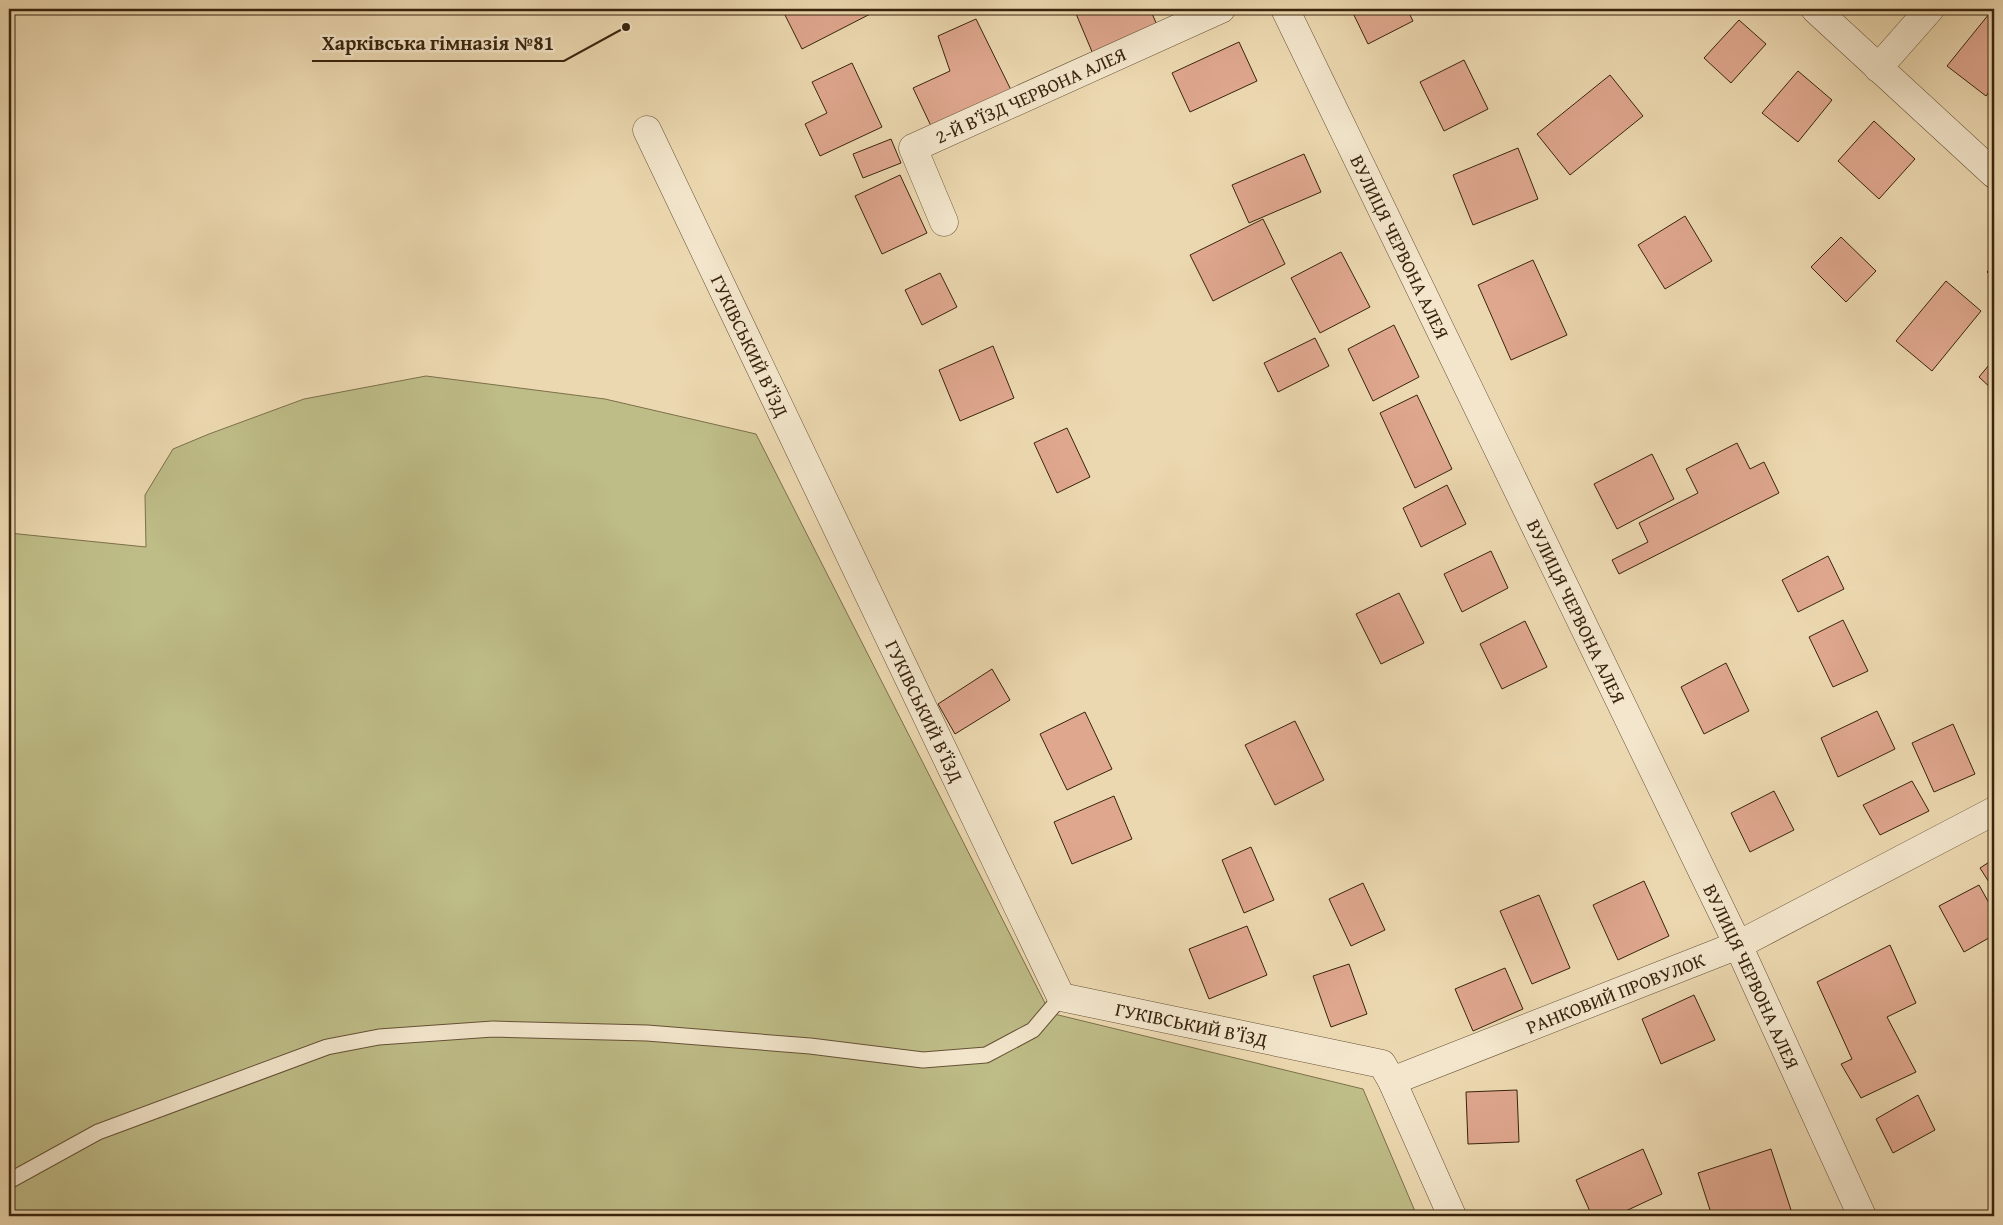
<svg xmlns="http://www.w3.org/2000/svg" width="2003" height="1225" viewBox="0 0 2003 1225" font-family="'Gentium Book Plus',serif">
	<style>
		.green { fill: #bebc87; stroke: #7c704a }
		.building { fill: #dfa78e; stroke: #39240d }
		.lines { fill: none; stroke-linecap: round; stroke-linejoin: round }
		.lane-casing { stroke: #665136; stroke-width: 17 }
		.street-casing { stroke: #665136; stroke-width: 29 }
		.lane { stroke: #f3e6cc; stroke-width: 15 }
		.street { stroke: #f3e6cc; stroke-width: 28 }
		.labels { text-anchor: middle; stroke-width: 5; stroke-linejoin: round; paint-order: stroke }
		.street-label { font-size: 19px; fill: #39240d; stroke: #f3e6cc }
		.leader { fill: none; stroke: #39240d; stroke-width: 2 }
		.callout-dot { fill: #39240d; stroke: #f3e6cc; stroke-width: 2 }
		.callout-label { font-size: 20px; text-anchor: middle; font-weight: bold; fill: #39240d; stroke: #f3e6cc; stroke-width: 5; stroke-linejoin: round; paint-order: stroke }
	</style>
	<rect width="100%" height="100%" fill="#ecd8b0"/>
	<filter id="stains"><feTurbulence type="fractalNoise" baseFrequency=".004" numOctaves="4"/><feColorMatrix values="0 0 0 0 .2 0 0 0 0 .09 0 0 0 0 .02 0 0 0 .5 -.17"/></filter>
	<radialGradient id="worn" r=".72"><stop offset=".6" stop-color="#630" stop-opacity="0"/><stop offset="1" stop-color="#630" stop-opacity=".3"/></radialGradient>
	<!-- green -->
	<polygon class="green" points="426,376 605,399 756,434 1050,1013 1363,1089 1417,1216 9,1216 9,533 146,547 145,495 173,449 209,434 304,399"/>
	<!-- building -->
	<g class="building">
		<polygon points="782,9 877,9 878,10 802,49"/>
		<polygon points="1074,9 1150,9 1157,25 1093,54"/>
		<polygon points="1351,9 1407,9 1413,21 1368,44"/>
		<polygon points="1989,14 1994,18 1994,85 1986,96 1947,66"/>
		<polygon points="976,19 1012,92 931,126 913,88 950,71 938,36"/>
		<polygon points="1739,20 1766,44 1731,83 1704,58"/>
		<polygon points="1239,42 1257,81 1190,112 1172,73"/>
		<polygon points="1464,60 1488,109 1444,131 1420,82"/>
		<polygon points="852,63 882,127 820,156 805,124 827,113 812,82"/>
		<polygon points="1798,71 1832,100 1798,142 1762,113"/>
		<polygon points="1610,75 1643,116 1570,175 1537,134"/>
		<polygon points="1874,121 1915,159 1879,199 1838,161"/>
		<polygon points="891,139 901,163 863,178 853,154"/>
		<polygon points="1518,148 1538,199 1473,225 1453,175"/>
		<polygon points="1304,154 1321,192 1249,223 1232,185"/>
		<polygon points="900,175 927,233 882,254 855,196"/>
		<polygon points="1685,216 1712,261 1665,289 1638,245"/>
		<polygon points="1263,219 1285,264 1213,301 1190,255"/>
		<polygon points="1841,237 1876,271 1846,302 1811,267"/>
		<polygon points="1341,252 1370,307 1320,333 1291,278"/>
		<polygon points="1533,260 1567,335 1511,360 1478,285"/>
		<polygon points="1994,264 1994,278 1987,272"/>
		<polygon points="940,273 957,307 922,325 905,290"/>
		<polygon points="1946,281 1981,311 1932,371 1896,341"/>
		<polygon points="1394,325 1419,377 1373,401 1348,349"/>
		<polygon points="1315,338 1329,366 1278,392 1264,363"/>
		<polygon points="993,346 1014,398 960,421 939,370"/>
		<polygon points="1994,359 1994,391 1979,377"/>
		<polygon points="1417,395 1452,469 1415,488 1380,413"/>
		<polygon points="1067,428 1090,477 1057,493 1034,443"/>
		<polygon points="1737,443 1750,469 1764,462 1779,493 1619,574 1612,560 1648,542 1639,523 1698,493 1686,469"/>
		<polygon points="1652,454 1674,499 1617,529 1594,484"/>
		<polygon points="1447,485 1466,524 1421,547 1403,508"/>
		<polygon points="1491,551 1508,588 1462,612 1444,574"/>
		<polygon points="1828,556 1844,589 1798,612 1782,580"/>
		<polygon points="1399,593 1424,643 1381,664 1356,614"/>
		<polygon points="1843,620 1868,671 1833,687 1809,637"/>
		<polygon points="1525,621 1547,667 1502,689 1480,644"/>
		<polygon points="1726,663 1749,711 1704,734 1681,687"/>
		<polygon points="992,669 1010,700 955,734 938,704"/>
		<polygon points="1877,711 1895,749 1838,777 1821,738"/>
		<polygon points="1085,712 1112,769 1067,790 1040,734"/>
		<polygon points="1295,721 1324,780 1275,805 1245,745"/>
		<polygon points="1953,724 1975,774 1934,792 1912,743"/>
		<polygon points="1912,781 1929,811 1880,835 1863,805"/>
		<polygon points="1774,791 1794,830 1750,852 1731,813"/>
		<polygon points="1114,796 1132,839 1072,864 1054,822"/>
		<polygon points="1251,847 1274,900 1244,913 1222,860"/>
		<polygon points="1994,859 1994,890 1980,868"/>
		<polygon points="1644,881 1669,936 1618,960 1593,905"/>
		<polygon points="1363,883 1385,930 1351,946 1329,899"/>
		<polygon points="1979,885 1994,912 1994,935 1964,952 1939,906"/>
		<polygon points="1539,895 1570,968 1532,984 1500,911"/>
		<polygon points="1247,926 1267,975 1209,999 1189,949"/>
		<polygon points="1890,945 1916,1003 1887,1017 1916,1072 1861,1098 1841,1064 1852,1059 1817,982"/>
		<polygon points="1349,964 1367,1014 1331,1027 1313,976"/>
		<polygon points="1505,968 1523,1009 1473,1031 1455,989"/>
		<polygon points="1694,995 1715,1040 1661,1064 1642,1019"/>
		<polygon points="1517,1090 1519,1142 1468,1144 1466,1092"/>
		<polygon points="1918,1095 1935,1130 1893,1153 1876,1119"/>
		<polygon points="1643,1149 1662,1194 1615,1216 1592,1216 1576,1180"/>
		<polygon points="1771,1149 1793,1216 1712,1216 1698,1173"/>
	</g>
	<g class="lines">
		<defs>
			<polyline id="lane" points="9,1181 98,1132 327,1047 379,1037 493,1029 647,1033 810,1046 923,1060 986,1055 1033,1030 1061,997"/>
			<g id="street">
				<path id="s1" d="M1285,9L1738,945L1862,1216"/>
				<polyline points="1815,9 1994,174"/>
				<polyline points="1878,68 1930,9"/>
				<path id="s2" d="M647,130L1061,997L1382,1064L1392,1081L1452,1216"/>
				<path id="s3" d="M944,222L913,148L1221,9"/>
				<path id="s4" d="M1392,1081L1738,945L1994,811"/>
			</g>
		</defs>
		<!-- lane casing -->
		<use href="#lane" class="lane-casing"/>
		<!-- street casing -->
		<use href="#street" class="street-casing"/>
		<!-- lane -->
		<use href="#lane" class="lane"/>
		<!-- street -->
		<use href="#street" class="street"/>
	</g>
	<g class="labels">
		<!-- street labels -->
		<g class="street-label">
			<text dy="7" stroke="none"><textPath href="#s3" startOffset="209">2-Й В’ЇЗД ЧЕРВОНА АЛЕЯ</textPath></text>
			<text dy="7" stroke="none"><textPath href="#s1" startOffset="264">ВУЛИЦЯ ЧЕРВОНА АЛЕЯ</textPath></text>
			<text dy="7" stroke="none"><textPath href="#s2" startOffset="239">ГУКІВСЬКИЙ В’ЇЗД</textPath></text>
			<text dy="7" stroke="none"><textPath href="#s1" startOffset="669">ВУЛИЦЯ ЧЕРВОНА АЛЕЯ</textPath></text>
			<text dy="7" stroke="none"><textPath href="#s2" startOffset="644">ГУКІВСЬКИЙ В’ЇЗД</textPath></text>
			<text dy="7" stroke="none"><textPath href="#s1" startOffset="1074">ВУЛИЦЯ ЧЕРВОНА АЛЕЯ</textPath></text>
			<text dy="7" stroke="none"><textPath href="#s4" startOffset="240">РАНКОВИЙ ПРОВУЛОК</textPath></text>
			<text dy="7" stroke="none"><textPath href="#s2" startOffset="1094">ГУКІВСЬКИЙ В’ЇЗД</textPath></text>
		</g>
	</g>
	<!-- callouts -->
	<path class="leader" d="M626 27L564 61H312"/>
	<circle class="callout-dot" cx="626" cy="27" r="5"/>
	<g class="callout-label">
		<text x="438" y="50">Харківська гімназія №81</text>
	</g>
	<!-- margin -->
	<rect width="2003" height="1225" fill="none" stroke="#ecd8b0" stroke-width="30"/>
	<rect x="10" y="10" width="1983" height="1205" fill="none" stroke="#39240d" stroke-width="2.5"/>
	<rect x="15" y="15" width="1973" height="1195" fill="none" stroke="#39240d"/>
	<rect width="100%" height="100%" filter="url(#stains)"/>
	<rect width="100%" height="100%" fill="url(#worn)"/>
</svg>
